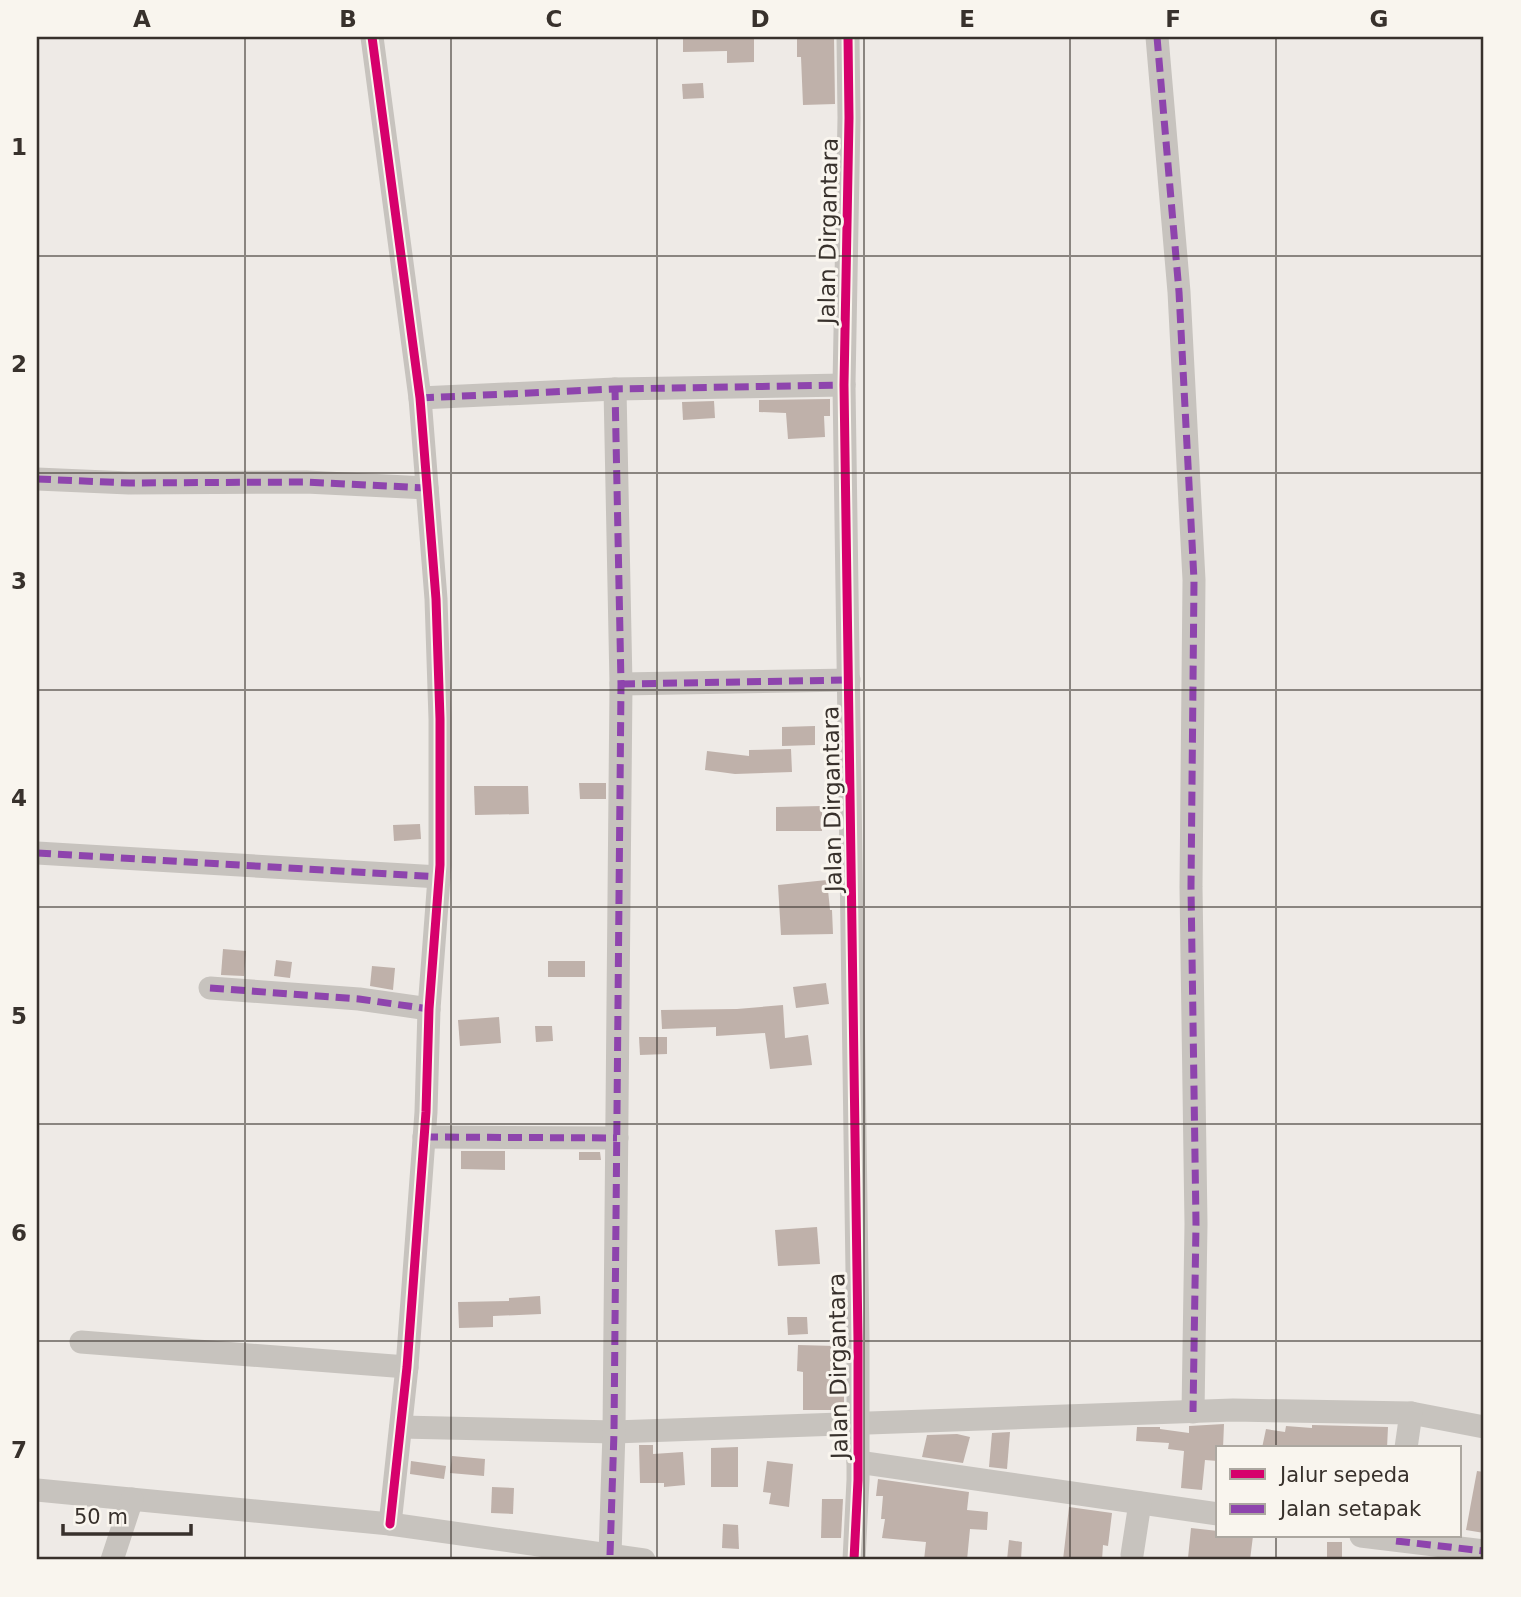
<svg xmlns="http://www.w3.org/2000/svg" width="1521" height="1597" viewBox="0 0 1521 1597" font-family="'DejaVu Sans',sans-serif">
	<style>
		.building { fill: #bfb1aa }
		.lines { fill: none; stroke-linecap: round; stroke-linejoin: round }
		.minor { stroke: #c7c3be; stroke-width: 23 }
		.quiet { stroke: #8e44ad; stroke-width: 7; stroke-dasharray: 14 7; stroke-linecap: butt }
		.cycleway-casing { stroke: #f9f5ee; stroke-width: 13 }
		.cycleway { stroke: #d6006c; stroke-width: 9 }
		.grid { fill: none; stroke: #38312c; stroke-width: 2; stroke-opacity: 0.55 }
		.labels { text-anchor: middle; stroke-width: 6; stroke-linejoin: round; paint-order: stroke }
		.street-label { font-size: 23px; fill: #38312c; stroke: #f9f5ee }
		.neatline { fill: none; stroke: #38312c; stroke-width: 2.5 }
		.grid-label { font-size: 23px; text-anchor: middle; font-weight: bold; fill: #38312c }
	</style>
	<rect width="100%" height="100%" fill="#eeeae6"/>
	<!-- building -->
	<g class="building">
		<polygon points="683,37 754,37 754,62 727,63 727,51 683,52"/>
		<polygon points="797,37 834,37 835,104 803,105 801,57 797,57"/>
		<polygon points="703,83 704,98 683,99 682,84"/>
		<polygon points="830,399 830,416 824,416 825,437 788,439 786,413 759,412 759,400"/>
		<polygon points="714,401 715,418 683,420 682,402"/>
		<polygon points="815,726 815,745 782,746 782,727"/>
		<polygon points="791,749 792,772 735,774 705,770 707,751 749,756 749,750"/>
		<polygon points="579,783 606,783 606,799 580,799"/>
		<polygon points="474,786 528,786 529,814 475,815"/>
		<polygon points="822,806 822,831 776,831 776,807"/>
		<polygon points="420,824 421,839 394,841 393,825"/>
		<polygon points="827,880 830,910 832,910 833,934 781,935 778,885"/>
		<polygon points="223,949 246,951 244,976 221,975"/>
		<polygon points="276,960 292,962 290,978 274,976"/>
		<rect x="548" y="961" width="37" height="16"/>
		<polygon points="372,966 395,968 393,990 370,986"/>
		<polygon points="826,983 829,1004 796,1008 793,987"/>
		<polygon points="783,1005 785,1038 808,1035 812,1065 770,1069 765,1033 716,1036 716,1027 662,1029 661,1010 737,1009"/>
		<polygon points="499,1017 501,1043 460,1046 458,1020"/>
		<polygon points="535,1026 552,1026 553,1041 536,1042"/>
		<polygon points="639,1037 667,1037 667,1054 640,1055"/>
		<polygon points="461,1151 505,1151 505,1170 461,1169"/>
		<polygon points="579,1152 600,1152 601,1160 579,1160"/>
		<polygon points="817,1227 820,1264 778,1266 775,1230"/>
		<polygon points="540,1296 541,1314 493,1316 493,1327 459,1328 458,1302 509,1301 509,1298"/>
		<polygon points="787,1317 807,1317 808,1334 788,1335"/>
		<polygon points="798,1345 836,1346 834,1395 844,1395 844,1410 803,1410 803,1372 797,1371"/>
		<polygon points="1224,1424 1223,1448 1218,1448 1218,1461 1205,1460 1202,1490 1181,1488 1184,1451 1168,1449 1169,1443 1136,1441 1137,1427 1160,1427 1160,1429 1189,1433 1189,1426"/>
		<polygon points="1312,1425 1388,1427 1387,1448 1262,1448 1266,1429 1285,1432 1286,1426 1312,1428"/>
		<polygon points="1010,1432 1007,1469 989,1467 992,1433"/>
		<polygon points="957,1434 970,1437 963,1463 922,1457 927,1435"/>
		<polygon points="639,1445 653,1445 653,1454 683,1452 685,1485 664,1487 664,1483 640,1483"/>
		<polygon points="738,1447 738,1487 711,1487 711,1448"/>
		<polygon points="452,1456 485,1459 484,1476 450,1473"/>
		<polygon points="411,1461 446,1466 444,1479 410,1474"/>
		<polygon points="767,1461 793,1464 789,1507 769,1504 771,1493 763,1492"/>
		<polygon points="1477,1471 1484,1472 1484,1533 1466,1530"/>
		<polygon points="878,1479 969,1492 967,1510 988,1512 987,1530 970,1529 967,1560 924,1560 926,1542 882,1538 885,1519 881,1519 883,1496 876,1496"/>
		<polygon points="492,1487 514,1488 513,1514 491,1513"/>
		<polygon points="822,1499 843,1499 841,1538 821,1538"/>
		<polygon points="1069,1507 1112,1513 1108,1546 1103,1545 1102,1560 1063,1560"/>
		<polygon points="723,1524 738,1525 739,1549 722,1548"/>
		<polygon points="1191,1528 1218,1531 1218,1536 1253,1536 1250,1560 1188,1558"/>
		<polygon points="1009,1540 1022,1542 1021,1560 1007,1560"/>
		<rect x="1327" y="1542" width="15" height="18"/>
	</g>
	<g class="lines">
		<!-- minor -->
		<g class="minor">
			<polyline points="372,37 420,398 436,599 440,719 440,865 429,1009 426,1112 407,1367 390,1524"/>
			<polyline points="848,37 849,118 844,385 858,1340 858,1480 854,1560"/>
			<polyline points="1157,37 1179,292 1194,580 1191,887 1196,1224 1193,1412"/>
			<polyline points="420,398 615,389 844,385"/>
			<polyline points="37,479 129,483 306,482 427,488"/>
			<polyline points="621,684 849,680"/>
			<polyline points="37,853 439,877"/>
			<polyline points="210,988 359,999 429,1009"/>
			<polyline points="424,1137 617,1138"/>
			<polyline points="81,1342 407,1367"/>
			<polyline points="401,1427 614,1432 1233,1410 1411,1413 1484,1427"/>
			<polyline points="1406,1448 1411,1413"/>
			<polyline points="858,1462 1218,1514"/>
			<polyline points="37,1490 390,1524 644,1560"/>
			<polyline points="1361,1536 1484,1551"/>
			<polyline points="610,1555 614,1432 621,684 615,389"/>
			<polyline points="1132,1555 1140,1503"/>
			<polyline points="112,1560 132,1499"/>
		</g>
		<!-- quiet -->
		<g class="quiet">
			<polyline points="1157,37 1179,292 1194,580 1191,887 1196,1224 1193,1412"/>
			<polyline points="420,398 615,389 844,385"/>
			<polyline points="37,479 129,483 306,482 427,488"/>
			<polyline points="621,684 849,680"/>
			<polyline points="37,853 439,877"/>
			<polyline points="210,988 359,999 429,1009"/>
			<polyline points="424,1137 617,1138"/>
			<polyline points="1396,1541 1484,1551"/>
			<polyline points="610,1555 614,1432 621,684 615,389"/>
		</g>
		<defs>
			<g id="cycleway">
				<polyline points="372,37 420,398 436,599 440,719 440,865 429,1009 426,1112 407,1367 390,1524"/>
				<polyline points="848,37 849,118 844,385 858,1340 858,1480 854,1560"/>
			</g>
		</defs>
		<!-- cycleway casing -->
		<use href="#cycleway" class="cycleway-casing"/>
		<!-- cycleway -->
		<use href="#cycleway" class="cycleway"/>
	</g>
	<!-- grid -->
	<path class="grid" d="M245,37V1560M451,37V1560M657,37V1560M864,37V1560M1070,37V1560M1276,37V1448M37,256H1484M37,473H1484M37,690H1484M37,907H1484M37,1124H1484M37,1341H1484M1276,1536V1560"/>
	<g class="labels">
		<!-- street labels -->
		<g class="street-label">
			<text transform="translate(828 231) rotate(-89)" y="8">Jalan Dirgantara</text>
			<text transform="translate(832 799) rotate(-91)" y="8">Jalan Dirgantara</text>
			<text transform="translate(838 1366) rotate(-91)" y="8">Jalan Dirgantara</text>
		</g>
	</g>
	<!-- border -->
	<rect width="1521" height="1597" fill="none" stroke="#f9f5ee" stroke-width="77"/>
	<!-- legend -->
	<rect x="1216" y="1446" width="245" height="91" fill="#f9f5ee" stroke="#aca7a0" stroke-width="2"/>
	<rect x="1230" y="1469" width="35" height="10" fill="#d6006c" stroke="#aca7a0" stroke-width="2"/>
	<text x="1280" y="1482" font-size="21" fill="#38312c">Jalur sepeda</text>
	<rect x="1230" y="1504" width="35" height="10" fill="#8e44ad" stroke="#aca7a0" stroke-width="2"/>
	<text x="1280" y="1516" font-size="21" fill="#38312c">Jalan setapak</text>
	<!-- scale -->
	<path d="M63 1524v10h128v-10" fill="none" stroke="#38312c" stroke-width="3.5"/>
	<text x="74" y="1524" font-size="21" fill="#38312c" stroke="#f9f5ee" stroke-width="5" paint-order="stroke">50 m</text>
	<rect x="38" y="38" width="1444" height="1520" class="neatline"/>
	<g class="grid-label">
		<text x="142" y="27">A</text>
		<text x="348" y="27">B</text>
		<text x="554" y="27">C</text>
		<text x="760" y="27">D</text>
		<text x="967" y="27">E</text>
		<text x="1173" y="27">F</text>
		<text x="1379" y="27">G</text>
		<text x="19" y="155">1</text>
		<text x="19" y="372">2</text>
		<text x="19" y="589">3</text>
		<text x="19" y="806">4</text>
		<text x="19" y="1024">5</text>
		<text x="19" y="1241">6</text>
		<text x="19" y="1458">7</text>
	</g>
</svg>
